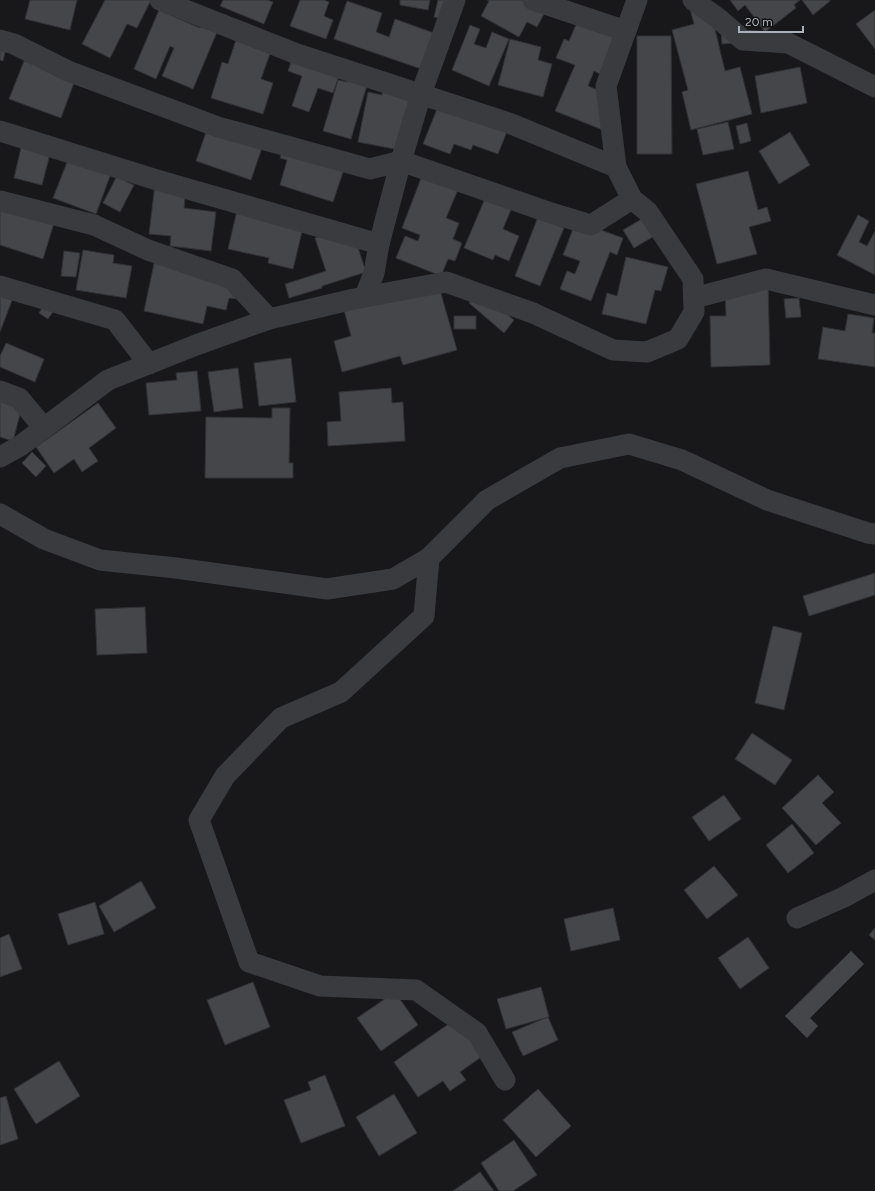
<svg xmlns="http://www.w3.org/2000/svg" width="875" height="1191" viewBox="0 0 875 1191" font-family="Figtree,sans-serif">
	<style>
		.building { fill: #44464a; stroke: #323236 }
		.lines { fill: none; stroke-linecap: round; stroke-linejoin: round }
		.minor { stroke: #393b3f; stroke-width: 21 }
	</style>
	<rect width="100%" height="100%" fill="#18181a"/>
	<!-- building -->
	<g class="building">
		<polygon points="30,0 77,0 70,30 25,19"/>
		<polygon points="105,0 151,0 137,28 127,24 110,58 82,44"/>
		<polygon points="223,0 267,0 273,2 264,24 220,6"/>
		<polygon points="300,0 324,0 329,2 324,16 333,20 326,39 290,26"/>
		<polygon points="400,0 430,0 428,10 400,5"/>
		<polygon points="438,0 460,0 455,22 434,17"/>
		<polygon points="487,0 523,0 545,12 537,27 527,22 519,37 481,16 489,1"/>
		<polygon points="708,0 725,71 740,67 752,114 691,130 682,92 688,90 672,30 694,24 689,5"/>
		<polygon points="730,0 800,0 794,5 796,8 765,32 745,5 738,11"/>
		<polygon points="802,0 830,0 830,1 813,15"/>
		<polygon points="347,1 382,13 376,32 389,37 395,19 445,37 433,73 334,39"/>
		<polygon points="159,10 200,28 204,18 220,25 193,89 162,76 174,48 170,46 156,79 134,69"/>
		<polygon points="875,10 875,49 856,24"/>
		<polygon points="581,13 623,30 604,76 594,71 588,86 603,92 603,130 555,111 575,65 556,58 564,39 569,41"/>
		<polygon points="470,25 480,29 474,44 486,48 492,32 509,39 489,86 452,70"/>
		<polygon points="721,29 736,43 722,44"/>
		<polygon points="637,36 671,36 672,154 637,154"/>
		<polygon points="237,37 272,48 261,79 273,83 263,114 211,98 222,62 228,64"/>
		<polygon points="0,38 8,39 3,61 0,60"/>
		<polygon points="510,39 541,47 538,60 552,64 543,97 498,85"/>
		<polygon points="295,50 342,67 333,93 318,88 309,112 292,106 302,76 288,71"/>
		<polygon points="24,61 75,80 61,118 9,99"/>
		<polygon points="353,67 371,72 351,139 323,131 338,80 348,82"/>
		<polygon points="800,67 807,103 761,113 755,76"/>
		<polygon points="385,80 423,87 410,152 358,142 368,92 382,95"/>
		<polygon points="443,94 512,119 498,154 473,145 471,150 454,144 450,154 423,144"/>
		<polygon points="728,122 734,149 703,155 697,129"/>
		<polygon points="747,123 751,141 740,144 736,126"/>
		<polygon points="209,124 264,142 251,180 196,161"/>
		<polygon points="790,132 810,165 779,184 759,151"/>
		<polygon points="23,139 52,146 42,185 14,178"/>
		<polygon points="286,139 345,166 333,202 280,185 287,160 280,158"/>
		<polygon points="71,152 113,168 96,214 53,198"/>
		<polygon points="121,168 125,181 134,185 120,212 103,203"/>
		<polygon points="748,171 758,210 767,207 771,221 749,227 757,254 717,264 696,184"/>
		<polygon points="423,173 459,187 446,218 459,223 453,239 462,243 455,261 448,259 441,276 396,258 405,236 418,241 420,235 402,228"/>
		<polygon points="156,176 187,179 184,208 216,212 211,251 170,246 171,236 149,234"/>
		<polygon points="489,189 515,200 503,229 519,236 509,261 495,255 493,260 464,248"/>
		<polygon points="240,198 306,215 293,269 268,263 269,258 228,249"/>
		<polygon points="0,206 54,223 43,259 0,245"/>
		<polygon points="655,211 666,229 634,248 623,230"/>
		<polygon points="858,215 869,221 859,242 867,246 875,231 875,275 837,255"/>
		<polygon points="538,217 564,228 540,286 515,276"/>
		<polygon points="576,221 623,238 617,255 610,252 591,301 560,289 567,271 575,274 580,261 563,255"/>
		<polygon points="351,226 366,272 322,286 322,288 289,298 285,284 326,271 315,238"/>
		<polygon points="83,250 114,255 113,263 132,266 126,298 76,290"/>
		<polygon points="64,251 80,253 76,277 61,276"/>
		<polygon points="626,257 668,267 661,291 655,290 646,324 602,314 607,293 617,296"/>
		<polygon points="155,259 243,278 238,299 229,298 226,310 207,306 203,324 144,311"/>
		<polygon points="768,282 770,365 711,367 710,316 726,316 725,289"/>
		<polygon points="438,283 457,350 403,365 400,356 342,372 334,341 351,336 344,310"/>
		<polygon points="0,290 14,295 0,332"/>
		<polygon points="480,291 514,320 504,333 469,303"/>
		<polygon points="799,298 801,317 786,318 784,299"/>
		<polygon points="45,303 55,309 48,319 39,313"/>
		<polygon points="848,314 874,318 872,333 875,333 875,367 818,359 823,327 845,331"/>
		<rect x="454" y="316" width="22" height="13"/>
		<polygon points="6,343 44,359 35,382 0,367 0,356"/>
		<polygon points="291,358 296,402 259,406 254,363"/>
		<polygon points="238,368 243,408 214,412 208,372"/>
		<polygon points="197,371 201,411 149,415 146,383 177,380 176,373"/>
		<polygon points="0,388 25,395 13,441 0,437"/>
		<polygon points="391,388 392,403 403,402 405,441 328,446 327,422 341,421 339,392"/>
		<polygon points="98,403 116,428 89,448 98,461 82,472 74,459 54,473 36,447"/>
		<polygon points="272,408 290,408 289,463 293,463 293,478 205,478 206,417 272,418"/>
		<polygon points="32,452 46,466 36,477 22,463"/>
		<polygon points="875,573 875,595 809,616 803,596"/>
		<polygon points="145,607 147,653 97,655 95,609"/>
		<polygon points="773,626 802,633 784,710 755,703"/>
		<polygon points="752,733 792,760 775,785 735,759"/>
		<polygon points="818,775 834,792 822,803 841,823 816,845 782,808"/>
		<polygon points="724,795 741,819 709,841 692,817"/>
		<polygon points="792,824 814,853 788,873 766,845"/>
		<polygon points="714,866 738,895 707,919 684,890"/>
		<polygon points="141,881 156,908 114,932 99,906"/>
		<polygon points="95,902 104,934 68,945 58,914"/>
		<polygon points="613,908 620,940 571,951 564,919"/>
		<polygon points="875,928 875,940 869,935"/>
		<polygon points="9,934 22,969 0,977 0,938"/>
		<polygon points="748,937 769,968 740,989 718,958"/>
		<polygon points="851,951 864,964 810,1018 818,1026 807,1038 785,1016"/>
		<polygon points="253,982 270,1027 225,1045 207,1000"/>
		<polygon points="541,987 549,1017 506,1029 497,999"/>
		<polygon points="395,992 418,1025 381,1051 357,1018"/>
		<polygon points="460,1016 487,1053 460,1072 466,1080 450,1091 443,1081 418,1097 394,1062"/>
		<polygon points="548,1017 558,1040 523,1056 512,1032"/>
		<polygon points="59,1061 80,1096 36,1124 14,1089"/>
		<polygon points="325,1075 345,1126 301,1143 284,1100 311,1090 308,1082"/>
		<polygon points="538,1089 571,1126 536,1157 503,1120"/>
		<polygon points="394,1094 417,1133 379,1156 356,1117"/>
		<polygon points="6,1096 18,1139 0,1145 0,1098"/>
		<polygon points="514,1140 537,1175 513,1191 499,1191 481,1163"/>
		<polygon points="480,1172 494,1191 453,1191"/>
	</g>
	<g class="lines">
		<!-- minor -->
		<g class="minor">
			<polyline points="160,0 297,54 509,123 616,167"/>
			<polyline points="533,0 626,31"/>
			<polyline points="693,0 719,19 743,40 788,43 875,87"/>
			<polyline points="0,40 14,44 68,71 218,127 370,169 401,161 548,212 591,225 632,199"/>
			<polyline points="0,131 157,180 379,244"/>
			<polyline points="0,201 94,225 148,250 232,279 269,319"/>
			<polyline points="0,286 115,320 149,364"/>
			<polyline points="365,296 374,273 379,244 401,161 421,94 455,0"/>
			<polyline points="694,298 766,279 875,305"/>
			<polyline points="0,391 19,398 44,428"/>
			<polyline points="0,457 20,446 108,380 196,345 269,319 354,299 446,282 533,313 613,350 647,352 678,339 694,312 693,279 648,212 632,199 616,167 606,86 637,0"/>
			<polyline points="0,514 44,539 100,560 176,568 327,589 393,579 429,558 487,500 560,458 629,444 682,460 767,500 868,533 875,534"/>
			<polyline points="429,558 424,616 341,692 281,718 225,776 199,820 249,962 320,986 416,990 477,1033 505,1080"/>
			<polyline points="797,918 844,897 875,880"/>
		</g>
	</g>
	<!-- scale -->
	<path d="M739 26v6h64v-6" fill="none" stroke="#aab1ba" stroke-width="2"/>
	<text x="745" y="26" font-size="12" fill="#aab1ba" stroke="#131315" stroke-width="3" paint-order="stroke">20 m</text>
</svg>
